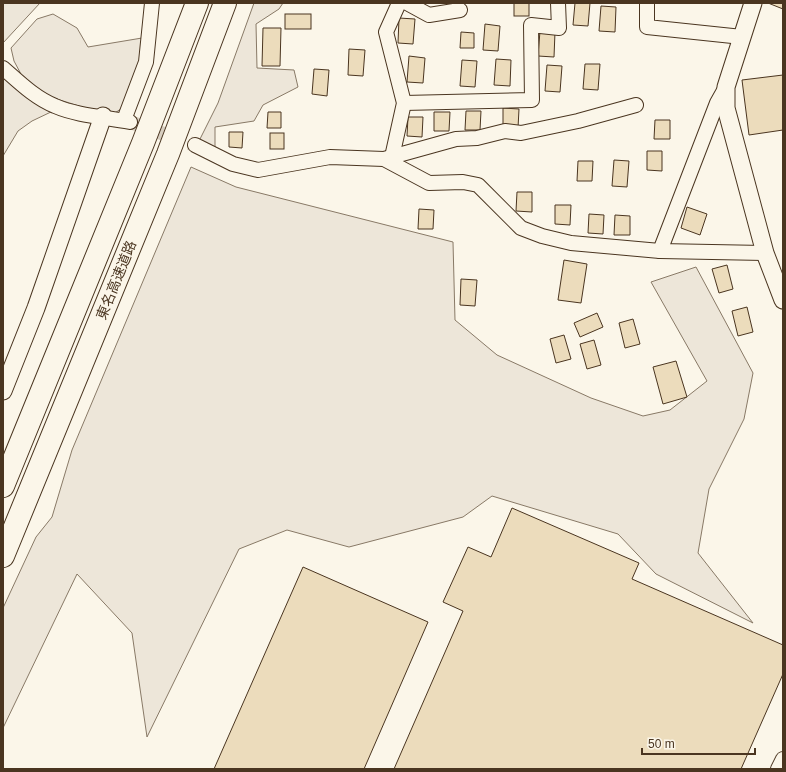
<svg xmlns="http://www.w3.org/2000/svg" width="786" height="772" viewBox="0 0 786 772" font-family="Helvetica,'Noto Sans JP',sans-serif">
	<style>
		.green { fill: #ede6d9; stroke: #887966 }
		.building { fill: #ecdcbc; stroke: #4a3520 }
		.lines { fill: none; stroke-linecap: round; stroke-linejoin: round }
		.minor-tunnel { stroke: #d8cfc1; stroke-width: 14; stroke-dasharray: 14 7; stroke-linecap: butt }
		.minor-casing { stroke: #4a3520; stroke-width: 16 }
		.tertiary-casing { stroke: #4a3520; stroke-width: 19 }
		.motorway-casing { stroke: #4a3520; stroke-width: 24 }
		.minor { stroke: #fbf6e9; stroke-width: 14 }
		.tertiary { stroke: #fbf6e9; stroke-width: 17 }
		.motorway { stroke: #fbf6e9; stroke-width: 22 }
		.labels { text-anchor: middle; stroke-width: 3; stroke-linejoin: round; paint-order: stroke }
		.street-label { font-size: 14px; fill: #4a3520; stroke: #fbf6e9 }
	</style>
	<rect width="100%" height="100%" fill="#fbf6e9"/>
	<!-- green -->
	<g class="green">
		<polygon points="3,3 40,3 3,43"/>
		<polygon points="254,3 283,3 279,9 256,24 257,68 294,70 298,87 263,105 254,121 215,127 215,155 198,143 218,103"/>
		<polygon points="53,14 77,28 88,47 148,37 131,102 109,117 76,105 31,91 53,111 32,121 18,131 3,156 3,69 30,91 14,61 11,48 37,19"/>
		<polygon points="191,167 236,187 453,242 455,320 497,355 591,398 643,416 670,410 707,381 651,282 696,267 753,373 744,419 709,489 698,553 753,623 656,574 618,534 492,496 463,517 349,547 287,530 239,549 147,737 132,633 77,574 3,728 3,608 36,537 52,517 72,450"/>
	</g>
	<!-- building -->
	<g class="building">
		<rect x="514" y="3" width="15" height="13"/>
		<polygon points="575,3 590,3 588,26 573,25"/>
		<polygon points="768,3 783,3 783,9"/>
		<polygon points="601,6 616,7 615,32 599,31"/>
		<rect x="285" y="14" width="26" height="15"/>
		<polygon points="399,18 415,19 413,44 398,43"/>
		<polygon points="485,24 500,26 498,51 483,50"/>
		<polygon points="263,28 281,28 280,66 262,66"/>
		<polygon points="540,31 555,32 554,57 538,56"/>
		<polygon points="461,32 474,33 474,48 460,48"/>
		<polygon points="349,49 365,50 363,76 348,75"/>
		<polygon points="409,56 425,58 423,83 407,82"/>
		<polygon points="496,59 511,60 510,86 494,85"/>
		<polygon points="462,60 477,61 475,87 460,86"/>
		<polygon points="585,64 600,64 598,90 583,89"/>
		<polygon points="547,65 562,66 560,92 545,91"/>
		<polygon points="314,69 329,70 327,96 312,94"/>
		<polygon points="783,75 783,130 749,135 742,80"/>
		<polygon points="503,108 519,109 518,128 503,128"/>
		<polygon points="466,111 481,111 480,130 465,130"/>
		<polygon points="268,112 281,112 281,128 267,128"/>
		<polygon points="434,112 450,112 449,131 434,131"/>
		<polygon points="408,117 423,117 422,137 407,136"/>
		<polygon points="655,120 670,120 670,139 654,139"/>
		<polygon points="229,132 243,132 242,148 229,147"/>
		<rect x="270" y="133" width="14" height="16"/>
		<polygon points="647,151 662,151 662,171 647,170"/>
		<polygon points="614,160 629,161 627,187 612,186"/>
		<polygon points="578,161 593,161 592,181 577,181"/>
		<polygon points="517,192 532,192 532,212 516,211"/>
		<polygon points="555,205 571,205 570,225 555,224"/>
		<polygon points="687,207 707,214 700,235 681,228"/>
		<polygon points="419,209 434,210 433,229 418,229"/>
		<polygon points="589,214 604,215 603,234 588,233"/>
		<polygon points="615,215 630,216 630,235 614,235"/>
		<polygon points="564,260 587,264 581,303 558,300"/>
		<polygon points="727,265 733,289 719,293 712,269"/>
		<polygon points="461,279 477,280 475,306 460,305"/>
		<polygon points="747,307 753,332 738,336 732,311"/>
		<polygon points="597,313 603,327 580,337 574,323"/>
		<polygon points="633,319 640,344 625,348 619,323"/>
		<polygon points="564,335 571,359 556,363 550,339"/>
		<polygon points="594,340 601,365 587,369 580,344"/>
		<polygon points="676,361 687,397 663,404 653,367"/>
		<polygon points="512,508 639,563 632,579 783,645 783,674 741,769 394,769 463,611 443,602 468,547 491,557"/>
		<polygon points="303,567 428,622 364,769 214,769"/>
	</g>
	<g class="lines">
		<!-- minor-tunnel -->
		<polyline class="minor-tunnel" points="130,122 195,145"/>
		<defs>
			<g id="minor">
				<polyline points="407,3 429,15 460,10"/>
				<polyline points="647,3 647,27 742,37"/>
				<path d="M3,68C19,82 35,98 55,106C78,116 106,117 130,122"/>
				<polyline points="726,87 717,103 660,251 765,253"/>
				<polyline points="404,103 532,100 531,25 559,28 558,3"/>
				<polyline points="124,120 146,62 152,3"/>
				<polyline points="195,145 233,164 258,170 330,157 384,159 429,183 463,182 478,185 521,228 542,236 571,243 660,251"/>
				<polyline points="392,157 404,103 386,32 399,3"/>
				<polyline points="384,159 456,139 477,138 505,131 521,133 578,121 636,105"/>
				<polyline points="778,769 783,759"/>
			</g>
			<g id="tertiary">
				<polyline points="753,3 726,87 726,108 765,253 783,300"/>
				<polyline points="3,391 36,308 103,116"/>
			</g>
			<g id="motorway">
				<polyline points="3,486 143,143 197,3"/>
				<polyline points="3,556 168,154 225,3"/>
			</g>
		</defs>
		<!-- minor casing -->
		<use href="#minor" class="minor-casing"/>
		<!-- tertiary casing -->
		<use href="#tertiary" class="tertiary-casing"/>
		<!-- motorway casing -->
		<use href="#motorway" class="motorway-casing"/>
		<!-- minor -->
		<use href="#minor" class="minor"/>
		<!-- tertiary -->
		<use href="#tertiary" class="tertiary"/>
		<!-- motorway -->
		<use href="#motorway" class="motorway"/>
	</g>
	<g class="labels">
		<!-- street labels -->
		<g class="street-label">
			<text transform="translate(116 280) rotate(-68)" y="5">東名高速道路</text>
		</g>
	</g>
	<!-- border -->
	<rect width="786" height="772" fill="none" stroke="#4a3520" stroke-width="8"/>
	<!-- scale -->
	<path d="M642 748v6h113v-6" fill="none" stroke="#4a3520" stroke-width="2"/>
	<text x="648" y="748" font-size="12" fill="#4a3520" stroke="#fbf6e9" stroke-width="3" paint-order="stroke">50 m</text>
</svg>
